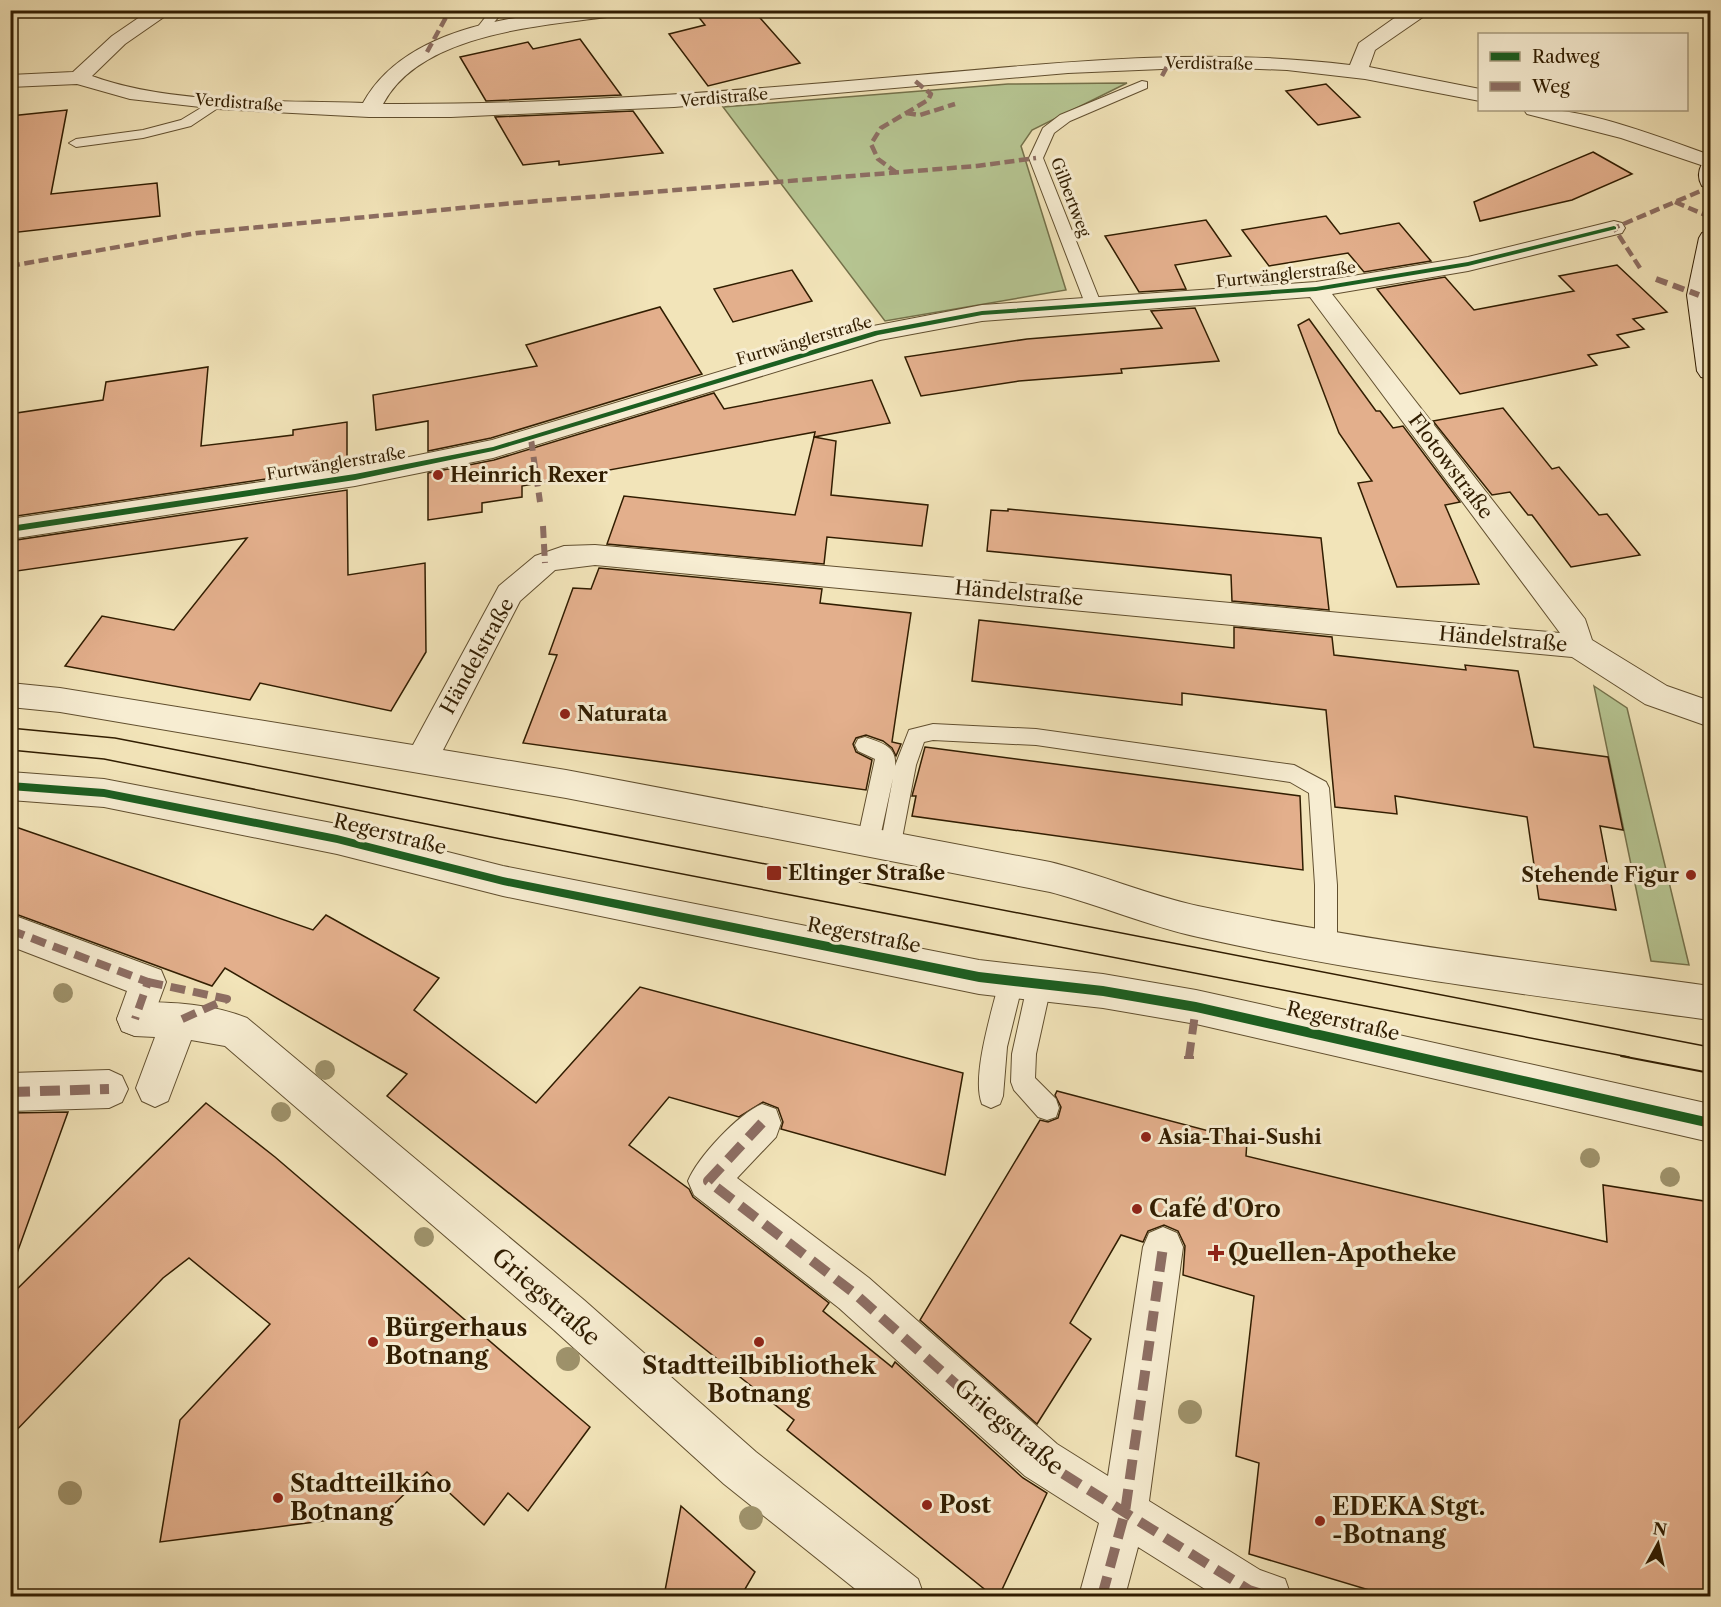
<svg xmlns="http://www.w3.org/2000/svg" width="1721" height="1607" viewBox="0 0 1721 1607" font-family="'Libre Caslon Text',serif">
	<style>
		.green { fill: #b6c592; stroke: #74714a; stroke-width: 1.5 }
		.building { fill: #e3af8c; stroke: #311d01; stroke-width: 1.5 }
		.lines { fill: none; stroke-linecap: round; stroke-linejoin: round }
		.service-casing { stroke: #614f2f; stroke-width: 2 }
		.pedestrian-casing { stroke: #614f2f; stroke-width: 2 }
		.minor-casing { stroke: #614f2f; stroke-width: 2 }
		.secondary-casing { stroke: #311d01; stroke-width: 2 }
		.service { fill: #f7edd2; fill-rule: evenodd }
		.pedestrian { fill: #f7edd2; fill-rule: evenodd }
		.minor { fill: #f7edd2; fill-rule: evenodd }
		.secondary { fill: #f7edd2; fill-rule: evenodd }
		.tram-far1 { stroke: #311d01; stroke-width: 1.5 }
		.tram { stroke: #311d01; stroke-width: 2 }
		.quiet-far3 { stroke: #8d6e63; stroke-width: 4.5; stroke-dasharray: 10 4.5; stroke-linecap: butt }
		.quiet-far2 { stroke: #8d6e63; stroke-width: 6; stroke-dasharray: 12 6; stroke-linecap: butt }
		.quiet-far1 { stroke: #8d6e63; stroke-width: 8; stroke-dasharray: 15 8; stroke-linecap: butt }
		.quiet { stroke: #8d6e63; stroke-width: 10; stroke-dasharray: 20 10; stroke-linecap: butt }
		.cycleway-casing { stroke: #f7edd2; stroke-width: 4 }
		.cycleway { fill: #1b5e20; fill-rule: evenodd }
		.tree { fill: #9e926b }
		.poi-dot { fill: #8f2418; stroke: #f7edd2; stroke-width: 2 }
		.labels { text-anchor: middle; stroke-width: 6; stroke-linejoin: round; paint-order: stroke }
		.far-street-label { font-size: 16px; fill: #311d01; stroke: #f7edd2 }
		.street-label { font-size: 20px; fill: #311d01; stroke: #f7edd2 }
		.poi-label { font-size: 20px; font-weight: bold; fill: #311d01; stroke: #f7edd2; text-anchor: start }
		.near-poi-label { font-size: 24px; font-weight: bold; fill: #311d01; stroke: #f7edd2; text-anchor: start }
		.near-street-label { font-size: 24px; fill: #311d01; stroke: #f7edd2 }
	</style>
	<rect width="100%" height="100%" fill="#f2e4b9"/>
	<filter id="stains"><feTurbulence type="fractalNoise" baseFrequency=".00333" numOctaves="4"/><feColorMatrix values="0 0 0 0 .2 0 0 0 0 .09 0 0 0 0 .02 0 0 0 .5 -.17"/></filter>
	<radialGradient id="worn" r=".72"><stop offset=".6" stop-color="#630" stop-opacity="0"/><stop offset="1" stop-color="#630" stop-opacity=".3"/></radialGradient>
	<!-- green -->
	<g class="green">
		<polygon points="1127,83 1032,130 1021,146 1066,290 885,321 723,107 1008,84"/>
		<polygon points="1594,686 1627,708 1689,965 1651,961"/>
	</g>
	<!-- building -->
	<g class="building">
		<polygon points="693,10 753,10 800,63 708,86 669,34 705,25"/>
		<polygon points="580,39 621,95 486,101 460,57 528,42 533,49"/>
		<polygon points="1326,84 1360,117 1318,125 1286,91"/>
		<polygon points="67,110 51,194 157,183 160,216 10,233 10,116"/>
		<polygon points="633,111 663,153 559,165 559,161 523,165 495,117"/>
		<polygon points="1593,152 1632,174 1572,200 1480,221 1474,202"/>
		<polygon points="1326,216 1340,234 1399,223 1431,261 1364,272 1348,253 1269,266 1242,230"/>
		<polygon points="1206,220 1231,256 1175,265 1186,289 1139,292 1105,236"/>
		<polygon points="1617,265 1667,312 1633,319 1644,329 1617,335 1629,347 1588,355 1597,365 1460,394 1377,289 1445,277 1474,310 1574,291 1559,276"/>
		<polygon points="792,270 812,301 733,322 714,289"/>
		<polygon points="660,307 702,374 491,438 428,451 428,421 376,430 373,395 537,366 526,345"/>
		<polygon points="1195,308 1219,361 1121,369 1122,373 1019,381 921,396 905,357 1027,339 1162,328 1151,311"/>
		<polygon points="1309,319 1376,411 1380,411 1393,428 1403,426 1460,502 1445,505 1479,584 1397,587 1358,483 1372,481 1339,433 1298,325"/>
		<polygon points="208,367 201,446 293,435 293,430 347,422 347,467 10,517 10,414 103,400 106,382"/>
		<polygon points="872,380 890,423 814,437 815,432 522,486 522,497 482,503 482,512 428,520 428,473 494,460 714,393 724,409"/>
		<polygon points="1503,408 1552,469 1559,467 1599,515 1607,514 1640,555 1571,567 1532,515 1528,515 1510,492 1492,495 1433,421"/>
		<polygon points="814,437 836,441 831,495 928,505 922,546 827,537 824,564 607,544 624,496 795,515"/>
		<polygon points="347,490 348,575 425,563 426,652 391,711 260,683 250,700 65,666 102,616 174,630 247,538 10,572 10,541"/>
		<polygon points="1008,509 1321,538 1329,610 1232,601 1231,575 987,551 991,510 1008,511"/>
		<polygon points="599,568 822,589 820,603 911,613 892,742 901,744 896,756 892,748 883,741 866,735 856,738 853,744 856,752 872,760 866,790 523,743 557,655 549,654 573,588 591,589"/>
		<polygon points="979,620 1234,648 1234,627 1332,637 1334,655 1466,670 1465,665 1518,671 1534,747 1608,757 1623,830 1600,826 1616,910 1539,899 1527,817 1395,796 1397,814 1335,807 1326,710 1182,693 1182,705 972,681"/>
		<polygon points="925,747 1300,796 1303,870 912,816 916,796 912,796"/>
		<polygon points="10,825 313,930 326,915 439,978 414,1010 536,1103 640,987 963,1073 945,1175 781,1129 783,1122 778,1108 763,1102 739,1117 669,1097 629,1145 689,1189 693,1197 829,1303 823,1311 892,1367 895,1362 1023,1478 1047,1493 999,1596 993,1596 787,1430 794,1420 387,1096 407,1074 225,968 212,986 10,912"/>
		<polygon points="1057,1091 1247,1141 1246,1156 1607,1242 1603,1185 1710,1202 1710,1596 1389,1596 1249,1554 1259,1463 1236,1456 1254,1296 1183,1275 1185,1246 1178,1231 1164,1225 1148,1231 1143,1242 1121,1235 1070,1323 1091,1339 1037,1424 920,1320 1040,1120 1048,1122 1058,1118 1061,1107 1055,1095"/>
		<polygon points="206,1103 275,1157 590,1427 528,1511 508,1493 484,1525 427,1472 385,1513 160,1542 180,1420 270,1324 189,1258 163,1278 10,1437 10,1296"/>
		<polygon points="68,1112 16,1256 10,1255 10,1113"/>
		<polygon points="681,1506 755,1572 741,1596 664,1596"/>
	</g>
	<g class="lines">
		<defs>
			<g id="service">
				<polygon points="491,10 504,10 483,36 475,36 473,33"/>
				<polygon points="1142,81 1147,82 1147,88 1070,121 1054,133 1043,158 1102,306 1094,311 1086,306 1029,158 1043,128 1060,115"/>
				<polygon points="219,97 226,101 224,104 191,126 143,138 76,147 69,143 76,139 143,130 181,120"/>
				<path d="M933,724L1036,729L1294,765L1326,782L1329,788L1337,885V946L1334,953L1326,956L1318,953L1315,946V885L1309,793L1290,782L1036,745L933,740L924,742L916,765L899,854L891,856L883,854L880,847L893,778L879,842L876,849L868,851L860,849L857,842L875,759L858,751L855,745L858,739L865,737C882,743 897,746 895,766L909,730Z"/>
				<path d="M1011,971L1019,974L1023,982L1007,1047L1003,1096L1000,1104L991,1108L982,1104C971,1077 992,1011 999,982L1003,974Z"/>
				<polygon points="1039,975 1047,978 1051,986 1036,1054 1035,1078 1056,1099 1059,1108 1056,1117 1047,1120 1038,1117 1014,1090 1011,1082 1012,1054 1027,986 1031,978"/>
			</g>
			<g id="pedestrian">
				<polygon points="10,914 161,970 166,982 148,1031 135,1036 122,1031 117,1019 127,991 10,946"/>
				<polygon points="109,1070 122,1076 128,1089 122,1102 109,1108 10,1111 10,1073"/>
				<path d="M762,1104L776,1109L781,1123L776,1137L737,1178L869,1278L1057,1444L1108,1476L1143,1247L1149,1233L1163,1227L1177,1233L1183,1247L1149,1501L1260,1570L1285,1579L1291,1596H1216L1138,1547L1125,1596H1079L1099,1523L1025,1476L839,1308L694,1195L688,1181C698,1157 738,1114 762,1104Z"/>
			</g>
			<g id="minor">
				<path d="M150,10H174L125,44L92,76C171,105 278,100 363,103C408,21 539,10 623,10L614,16C543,26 421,32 383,104C554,105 724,92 894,77C1047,64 1197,46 1350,65L1359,43L1393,19L1409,10H1433L1375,50L1369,67L1480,89V101L1365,79L1287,70L1209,67L1068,73L674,107L451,117H369L218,109L130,99L77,84L10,87V75L73,72L112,36Z"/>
				<path d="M1524,110C1578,104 1658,137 1710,155V168L1621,138L1527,114Z"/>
				<path d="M1614,221L1622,223L1625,228L1622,233L1468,271L1332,294L1585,619L1592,640L1667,686L1710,701V727L1645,704L1572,657L595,565L555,570L520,601L443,750L566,770L1050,862C1100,874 1148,895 1198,906C1367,942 1539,962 1710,986V1020C1539,996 1366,975 1198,937C1148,926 1100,905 1050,892L566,798L60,712L10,707V683L60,688L413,745L499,586L535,556L564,546L595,545L1560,633L1310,297L982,321L880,340L493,458L355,486L10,539V519L355,468L492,440L868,327L982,305L1316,282L1468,257Z"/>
				<polygon points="10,772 104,779 337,824 503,866 979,960 1103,974 1196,990 1710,1104 1710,1142 1196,1024 1103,1008 979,994 503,896 337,854 104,807 10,800"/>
				<path d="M135,1002C173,1002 212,1004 247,1018L584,1300L756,1452L918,1579L924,1596H864L724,1484L554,1330L225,1046L191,1040L168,1101L155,1107L142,1101L136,1088L155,1037L135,1036L122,1031L117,1019L122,1007Z"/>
			</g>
			<g id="secondary">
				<path d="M1710,162V188L1702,186C1698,179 1698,171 1702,164Z"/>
				<polygon points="1710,231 1710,379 1701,377 1697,371 1687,295 1699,238 1702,233"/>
			</g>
		</defs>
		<!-- service casing -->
		<use href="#service" class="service-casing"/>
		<!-- pedestrian casing -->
		<use href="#pedestrian" class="pedestrian-casing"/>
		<!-- minor casing -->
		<use href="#minor" class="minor-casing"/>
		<!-- secondary casing -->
		<use href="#secondary" class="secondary-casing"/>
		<!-- service -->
		<use href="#service" class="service"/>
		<!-- pedestrian -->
		<use href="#pedestrian" class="pedestrian"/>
		<!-- minor -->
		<use href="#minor" class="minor"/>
		<!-- secondary -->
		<use href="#secondary" class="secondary"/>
		<!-- tram-far1 -->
		<g class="tram-far1">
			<polyline points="10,728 115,738 1710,1047"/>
			<polyline points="10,750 104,759 491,837 1629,1057"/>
		</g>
		<!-- tram -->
		<polyline class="tram" points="1621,1056 1710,1073"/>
		<!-- quiet-far3 -->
		<g class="quiet-far3">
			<polyline points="427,52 450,10"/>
			<polyline points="1162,76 1170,61"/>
			<polyline points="906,113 920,115 955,104"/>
			<polyline points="897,173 878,159 871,144 881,128 928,100 931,94 915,81"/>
			<polyline points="1675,202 1710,217"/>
			<polyline points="10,266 197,233 514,203 977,166 1036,158"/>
			<polyline points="1640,268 1614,228 1710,187"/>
		</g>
		<!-- quiet-far2 -->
		<g class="quiet-far2">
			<polyline points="1656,279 1699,295"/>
			<polyline points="531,439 540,502"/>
			<polyline points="543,526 545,563"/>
		</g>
		<!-- quiet-far1 -->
		<g class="quiet-far1">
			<polyline points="10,930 148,982 135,1019"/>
			<polyline points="148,982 227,999 180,1020"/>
			<polyline points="1189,1057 1196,1007"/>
		</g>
		<!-- quiet -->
		<g class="quiet">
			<polyline points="1189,1059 1189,1056"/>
			<polyline points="10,1092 109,1089"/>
			<polyline points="762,1123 708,1181 854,1293 1041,1460 1249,1590 1268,1596"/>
			<polyline points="1102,1596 1125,1512 1163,1247"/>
		</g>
		<defs>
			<g id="cycleway">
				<polygon points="1614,226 1616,227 1616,229 1468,266 1316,291 982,315 878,335 493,451 355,480 10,532 10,526 355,474 493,447 875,331 982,311 1316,287 1468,262"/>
				<polygon points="10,782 104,789 337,835 503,877 979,972 1103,986 1196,1002 1710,1118 1710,1128 1196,1012 1103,996 979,982 503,885 337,843 104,797 10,790"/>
			</g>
		</defs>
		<!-- cycleway casing -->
		<use href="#cycleway" class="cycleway-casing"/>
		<!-- cycleway -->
		<use href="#cycleway" class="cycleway"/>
	</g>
	<!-- trees -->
	<g class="tree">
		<circle cx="63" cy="993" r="10"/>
		<circle cx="325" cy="1070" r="10"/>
		<circle cx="281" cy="1112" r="10"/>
		<circle cx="1590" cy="1158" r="10"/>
		<circle cx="1670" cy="1177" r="10"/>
		<circle cx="424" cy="1237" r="10"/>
		<circle cx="568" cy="1359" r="12"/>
		<circle cx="1190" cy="1412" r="12"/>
		<circle cx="70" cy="1493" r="12"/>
		<circle cx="751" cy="1518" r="12"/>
	</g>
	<!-- markers -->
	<g class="poi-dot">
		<circle cx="438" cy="475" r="6"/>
		<circle cx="565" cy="714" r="6"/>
		<rect x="766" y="865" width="16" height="16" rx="3"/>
		<circle cx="1691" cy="875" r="6"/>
		<circle cx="1146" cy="1137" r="6"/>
		<circle cx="1137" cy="1209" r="6"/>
		<path d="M1213 1244h6v6h6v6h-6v6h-6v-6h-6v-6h6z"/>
		<circle cx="373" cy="1342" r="6"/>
		<circle cx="759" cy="1342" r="6"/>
		<circle cx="278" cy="1498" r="6"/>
		<circle cx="927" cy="1505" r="6"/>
		<circle cx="1320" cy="1521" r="6"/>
	</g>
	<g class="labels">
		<!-- far-street labels -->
		<g class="far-street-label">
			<text transform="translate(1209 63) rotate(1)" y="6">Verdistraße</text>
			<text transform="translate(724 97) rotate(-5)" y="6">Verdistraße</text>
			<text transform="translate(239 102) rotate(4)" y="6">Verdistraße</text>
			<text transform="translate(1071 197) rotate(69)" y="6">Gilbertweg</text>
			<text transform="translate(1286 274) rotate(-6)" y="6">Furtwänglerstraße</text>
			<text transform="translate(804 340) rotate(-16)" y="6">Furtwänglerstraße</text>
			<text transform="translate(336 463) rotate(-9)" y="6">Furtwänglerstraße</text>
		</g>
		<!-- street labels -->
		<g class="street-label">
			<text transform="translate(1451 466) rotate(53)" y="7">Flotowstraße</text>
			<text transform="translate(1019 593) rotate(5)" y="7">Händelstraße</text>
			<text transform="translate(1503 639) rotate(5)" y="7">Händelstraße</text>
			<text transform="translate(477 656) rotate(-61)" y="7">Händelstraße</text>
			<text transform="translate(390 834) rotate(14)" y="7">Regerstraße</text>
			<text transform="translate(864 935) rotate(11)" y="7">Regerstraße</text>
			<text transform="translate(1343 1021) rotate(13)" y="7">Regerstraße</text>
		</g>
		<!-- poi labels -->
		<g class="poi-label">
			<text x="450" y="482">Heinrich Rexer</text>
			<text x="577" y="721">Naturata</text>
			<text x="788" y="880">Eltinger Straße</text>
			<text x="1679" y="882" text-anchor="end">Stehende Figur</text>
			<text x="1158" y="1144">Asia-Thai-Sushi</text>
		</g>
		<!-- near-poi labels -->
		<g class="near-poi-label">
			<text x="1149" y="1217">Café d'Oro</text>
			<text x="1228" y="1261">Quellen-Apotheke</text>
			<text x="385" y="1336">Bürgerhaus<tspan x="385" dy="28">Botnang</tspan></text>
			<text x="759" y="1374" text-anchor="middle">Stadtteilbibliothek<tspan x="759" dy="28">Botnang</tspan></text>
			<text x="290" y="1492">Stadtteilkino<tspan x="290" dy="28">Botnang</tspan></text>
			<text x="939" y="1513">Post</text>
			<text x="1332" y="1515">EDEKA Stgt.<tspan x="1332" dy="28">-Botnang</tspan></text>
		</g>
		<!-- near-street labels -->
		<g class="near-street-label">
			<text transform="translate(546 1297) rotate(41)" y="8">Griegstraße</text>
			<text transform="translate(1009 1427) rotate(40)" y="8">Griegstraße</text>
		</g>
	</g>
	<!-- margin -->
	<rect width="1721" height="1607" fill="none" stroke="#f2e4b9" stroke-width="36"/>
	<rect x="12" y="12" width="1697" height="1583" fill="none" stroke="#311d01" stroke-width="3"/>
	<rect x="18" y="18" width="1685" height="1571" fill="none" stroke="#311d01" stroke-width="1.5"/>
	<!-- legend -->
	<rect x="1478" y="33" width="210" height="78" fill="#f7edd2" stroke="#a89a7e" stroke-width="1.5"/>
	<rect x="1490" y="52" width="30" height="9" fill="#1b5e20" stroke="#a89a7e" stroke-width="1.5"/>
	<text x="1532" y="63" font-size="18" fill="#311d01">Radweg</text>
	<rect x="1490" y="82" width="30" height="9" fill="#8d6e63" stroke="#a89a7e" stroke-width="1.5"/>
	<text x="1532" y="93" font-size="18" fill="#311d01">Weg</text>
	<!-- north arrow -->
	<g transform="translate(1658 1544) rotate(8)" stroke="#f7edd2" stroke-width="4.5" paint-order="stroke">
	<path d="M0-4.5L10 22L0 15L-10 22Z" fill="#311d01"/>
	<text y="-9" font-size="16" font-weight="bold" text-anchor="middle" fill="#311d01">N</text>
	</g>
	<rect width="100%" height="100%" filter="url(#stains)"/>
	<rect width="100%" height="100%" fill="url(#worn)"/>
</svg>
